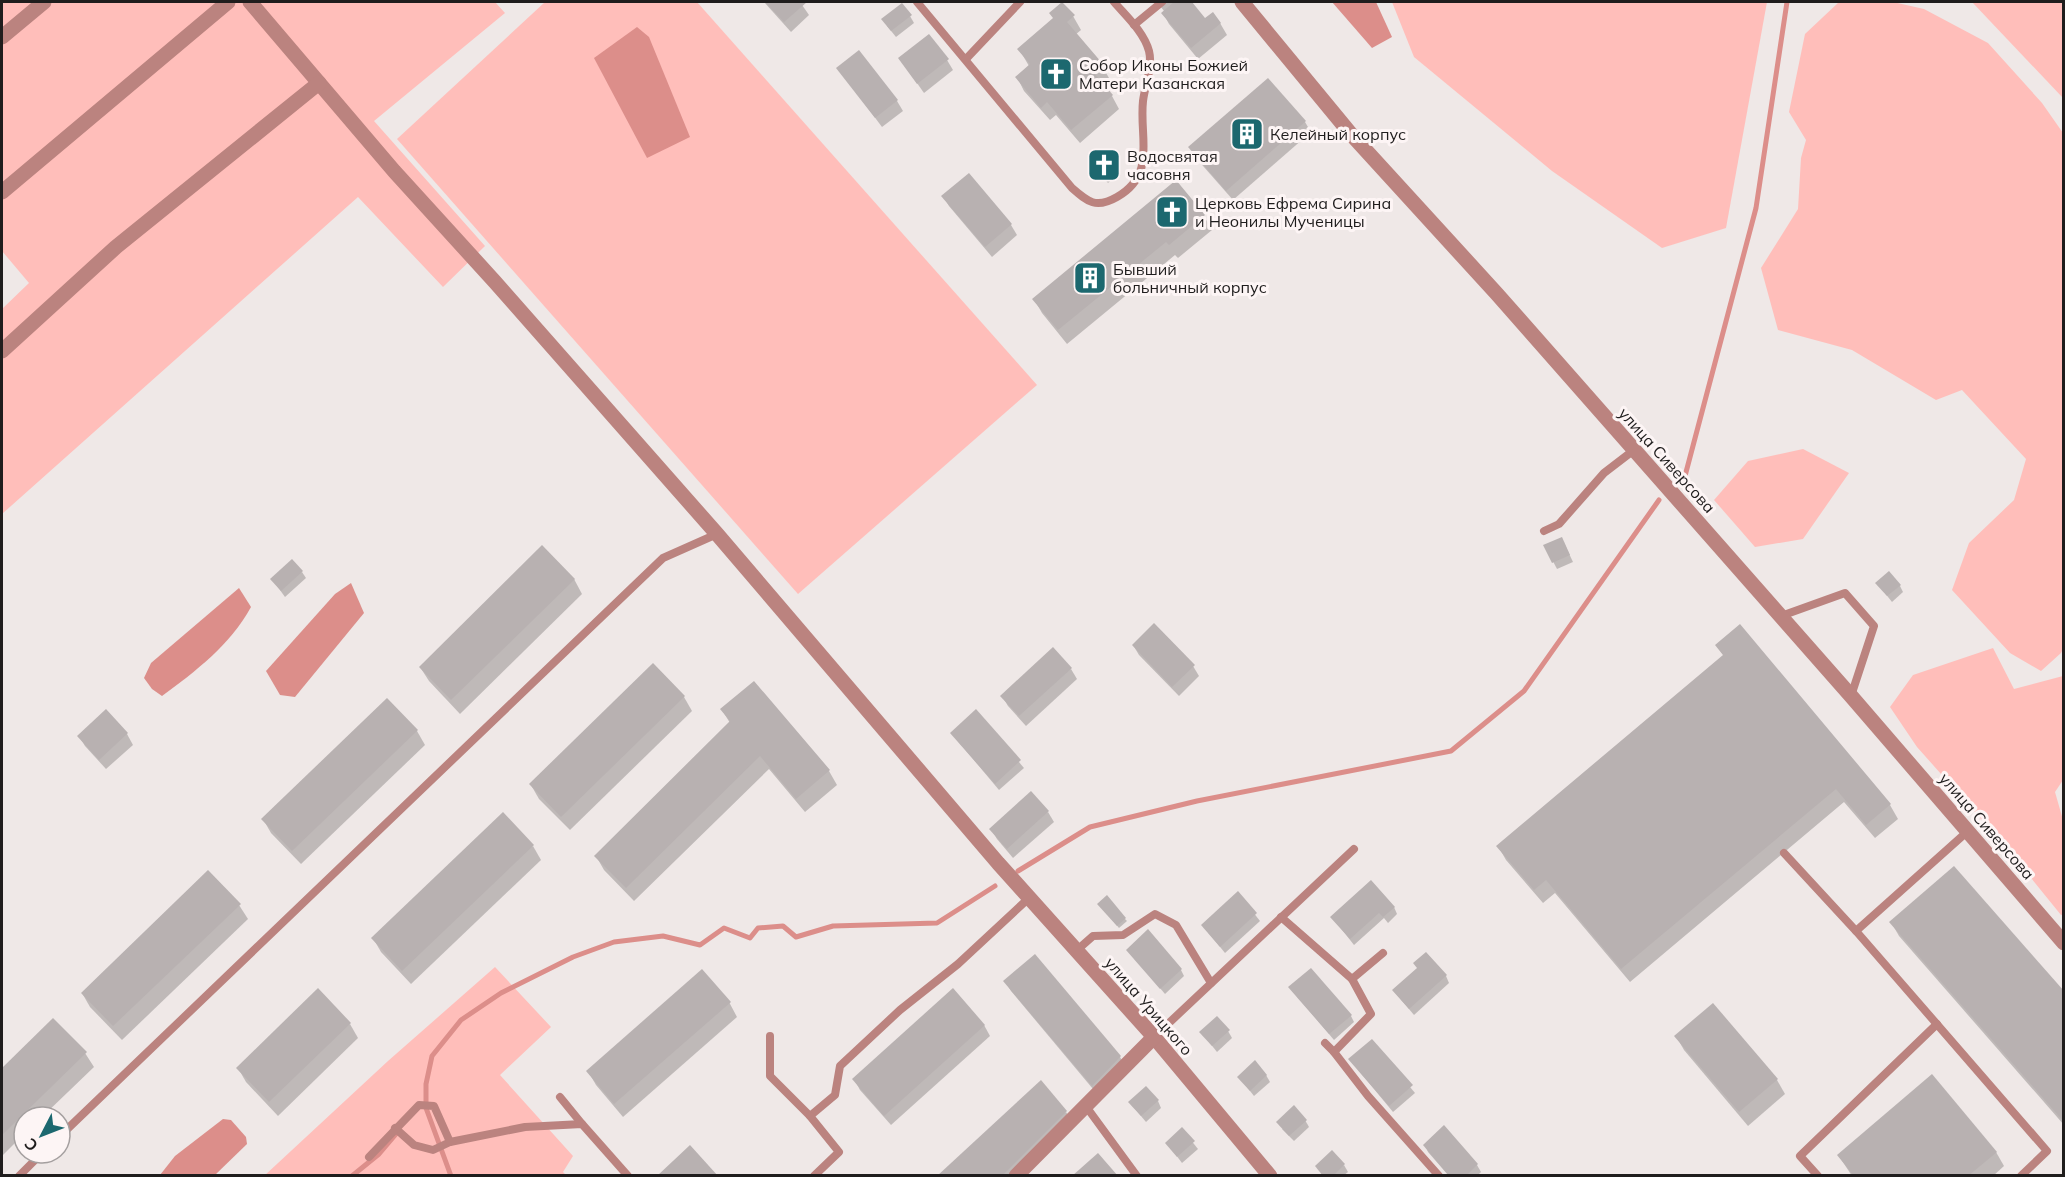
<svg xmlns="http://www.w3.org/2000/svg" width="2065" height="1177" viewBox="0 0 2065 1177" font-family="Mulish,sans-serif">
	<style>
		.green { fill: #ffbeba }
		.water { fill: #dc8e8a }
		.shadow { fill: #0003 }
		.lines { fill: none; stroke-linecap: round; stroke-linejoin: round }
		.stream { stroke: #dc8e8a; stroke-width: 5 }
		.building { fill: #b8b1b1 }
		.service { stroke: #bb837f; stroke-width: 8 }
		.minor { stroke: #bb837f; stroke-width: 15 }
		.tertiary { stroke: #bb837f; stroke-width: 15 }
		.labels { text-anchor: middle; stroke-width: 6; stroke-linejoin: round; paint-order: stroke }
		.poi-label { font-size: 16px; fill: #1f1d1d; stroke: #fdf5f5; text-anchor: start }
		.street-label { font-size: 16px; fill: #1f1d1d; stroke: #fdf5f5 }
	</style>
	<rect width="100%" height="100%" fill="#efe8e7"/>
	<!-- green -->
	<g class="green">
		<polygon points="2,2 495,2 505,13 374,121 485,246 443,287 358,197 2,514 2,309 29,283 2,251"/>
		<polygon points="545,2 697,2 1037,385 798,594 397,139"/>
		<polygon points="1392,2 1767,2 1726,228 1662,248 1552,171 1414,57"/>
		<polygon points="1839,2 1893,2 1924,9 1988,43 2042,103 2063,133 2064,647 2061,653 2041,671 2010,653 1952,590 1969,543 2014,500 2026,459 1962,390 1936,400 1852,350 1778,330 1761,268 1798,209 1801,158 1806,140 1789,112 1805,34"/>
		<polygon points="1972,2 2063,2 2063,98"/>
		<polygon points="1803,449 1849,473 1803,539 1755,547 1714,500 1748,461"/>
		<polygon points="1993,648 2014,689 2063,676 2063,780 2055,792 2063,820 2064,914 2061,915 2006,847 1917,747 1890,707 1913,675"/>
		<polygon points="495,967 551,1027 500,1075 573,1156 563,1172 566,1175 264,1176 388,1061"/>
	</g>
	<!-- water -->
	<g class="water">
		<polygon points="1332,2 1376,2 1392,37 1372,48"/>
		<polygon points="637,27 649,37 690,137 647,158 594,58"/>
		<polygon points="351,583 364,613 295,697 280,695 266,671 335,594"/>
		<path d="M239,588L251,607C230,645 196,671 162,696L152,689L144,678L151,663Z"/>
		<polygon points="223,1119 231,1120 246,1137 247,1144 215,1175 160,1175 175,1156"/>
	</g>
	<!-- shadow -->
	<g class="shadow">
		<polygon points="764,2 800,2 809,15 791,32"/>
		<polygon points="1157,2 1190,2 1205,20 1220,23 1227,35 1198,59 1169,24 1163,13 1164,11"/>
		<polygon points="910,16 914,23 896,37 887,26"/>
		<polygon points="1073,16 1081,30 1075,35 1101,64 1109,78 1101,84 1112,96 1119,109 1080,143 1056,115 1050,120 1024,91 1017,77 1029,66 1019,49"/>
		<polygon points="900,59 947,60 953,70 924,93"/>
		<polygon points="838,68 897,101 903,111 882,127"/>
		<polygon points="1268,80 1305,122 1311,132 1233,200 1196,158 1190,147"/>
		<polygon points="1093,165 1115,167 1119,173 1108,183"/>
		<polygon points="969,175 1011,225 1017,235 992,257 949,206 943,196"/>
		<polygon points="1204,216 1212,230 1178,258 1175,255 1067,344 1042,313 1034,299"/>
		<polygon points="1565,545 1573,562 1557,569 1545,546"/>
		<polygon points="302,572 306,578 285,597 272,579"/>
		<polygon points="574,579 582,594 460,714 429,681 420,667"/>
		<polygon points="1877,583 1900,586 1903,592 1892,602"/>
		<polygon points="1133,645 1193,666 1199,676 1179,696 1139,655"/>
		<polygon points="1717,646 1890,805 1898,819 1875,838 1844,802 1630,982 1555,893 1543,903 1506,860 1498,846 1724,656"/>
		<polygon points="653,665 684,697 692,711 570,830 539,799 531,785"/>
		<polygon points="1071,669 1077,679 1026,726 1008,706 1002,696"/>
		<polygon points="387,700 417,731 425,745 301,864 271,833 263,819"/>
		<polygon points="722,710 829,771 837,785 805,812 769,769 634,901 604,870 596,856 730,723"/>
		<polygon points="976,711 1024,768 999,790 952,734"/>
		<polygon points="127,734 133,745 106,769 85,746 79,736"/>
		<polygon points="1048,812 1054,822 1013,858 997,839 991,829"/>
		<polygon points="533,846 541,860 411,984 381,952 373,938"/>
		<polygon points="1238,893 1260,921 1225,953 1203,926"/>
		<polygon points="239,905 248,919 122,1040 90,1007 82,993"/>
		<polygon points="1101,907 1125,919 1127,921 1119,928"/>
		<polygon points="1394,907 1397,914 1388,923 1384,918 1354,945 1332,917"/>
		<polygon points="1891,922 2064,993 2064,1125 1899,936"/>
		<polygon points="1128,950 1181,970 1184,976 1165,994"/>
		<polygon points="1418,969 1446,976 1449,983 1414,1015 1393,990"/>
		<polygon points="1005,981 1120,1057 1126,1068 1098,1095 1011,991"/>
		<polygon points="1290,988 1351,1016 1354,1022 1334,1040"/>
		<polygon points="729,1002 737,1017 623,1117 596,1085 588,1071"/>
		<polygon points="1713,1005 1777,1080 1785,1094 1748,1126 1684,1050 1676,1036"/>
		<polygon points="53,1020 85,1053 94,1067 42,1117 24,1117 24,1134 2,1156 2,1070"/>
		<polygon points="350,1024 358,1038 278,1116 246,1082 238,1068"/>
		<polygon points="984,1025 990,1036 891,1125 860,1090 854,1079"/>
		<polygon points="1228,1031 1232,1038 1217,1052 1201,1032"/>
		<polygon points="1372,1041 1415,1093 1393,1112 1350,1060"/>
		<polygon points="1266,1075 1270,1082 1254,1096 1239,1077"/>
		<polygon points="1158,1101 1161,1108 1146,1122 1130,1103"/>
		<polygon points="1066,1112 1072,1122 1019,1176 939,1176"/>
		<polygon points="1305,1120 1309,1127 1294,1141 1282,1129"/>
		<polygon points="1444,1127 1477,1165 1481,1172 1477,1176 1449,1176 1428,1152 1425,1145"/>
		<polygon points="1182,1129 1198,1149 1182,1163 1167,1143"/>
		<polygon points="1996,1152 2004,1166 1993,1176 1852,1176 1839,1156"/>
		<polygon points="1344,1165 1348,1172 1343,1176 1323,1176"/>
	</g>
	<g class="lines">
		<!-- stream -->
		<g class="stream">
			<polyline points="1685,476 1756,208 1787,2"/>
			<polyline points="1018,871 1090,827 1197,801 1451,751 1524,691 1659,500"/>
			<polyline points="352,1176 379,1154 396,1134"/>
			<polyline points="451,1176 426,1108 426,1084 432,1056 461,1020 501,993 573,957 614,942 663,936 700,945 724,928 750,938 758,928 783,926 796,937 833,926 937,923 995,886"/>
		</g>
	</g>
	<!-- building -->
	<g class="building">
		<polygon points="765,2 807,2 784,22"/>
		<polygon points="1062,2 1075,15 1067,22 1102,63 1092,71 1113,95 1071,130 1047,102 1041,108 1015,77 1030,64 1017,49 1053,18 1049,13"/>
		<polygon points="1174,2 1192,2 1205,18 1213,12 1221,23 1191,48 1161,13"/>
		<polygon points="902,3 912,15 891,31 881,19"/>
		<polygon points="929,34 949,59 917,84 898,58"/>
		<polygon points="859,50 898,100 875,118 836,68"/>
		<polygon points="1268,78 1306,121 1226,191 1188,147"/>
		<polygon points="1104,153 1116,166 1104,177 1091,164"/>
		<polygon points="969,173 1012,224 985,247 941,196"/>
		<polygon points="1176,180 1205,215 1169,245 1166,242 1058,330 1032,299"/>
		<polygon points="1562,537 1570,555 1552,563 1543,545"/>
		<polygon points="542,545 575,579 451,700 419,667"/>
		<polygon points="292,559 303,571 281,591 270,579"/>
		<polygon points="1889,571 1901,585 1887,596 1875,583"/>
		<polygon points="1154,623 1195,665 1172,687 1132,645"/>
		<polygon points="1740,624 1891,804 1866,825 1836,789 1621,969 1546,880 1534,890 1496,846 1723,655 1715,645"/>
		<polygon points="1053,647 1072,668 1019,716 1000,696"/>
		<polygon points="653,663 685,696 561,817 529,784"/>
		<polygon points="754,681 830,770 796,799 760,756 626,888 594,856 730,721 720,709"/>
		<polygon points="387,698 418,730 292,851 261,819"/>
		<polygon points="106,709 128,733 99,760 77,736"/>
		<polygon points="976,709 1021,760 995,784 950,733"/>
		<polygon points="1031,791 1049,811 1007,849 989,829"/>
		<polygon points="503,812 534,845 402,971 371,938"/>
		<polygon points="1954,866 2064,991 2064,1122 1889,922"/>
		<polygon points="208,870 241,904 113,1026 81,993"/>
		<polygon points="1371,880 1395,907 1383,917 1379,913 1350,939 1330,917"/>
		<polygon points="1238,891 1257,913 1220,947 1201,925"/>
		<polygon points="1107,895 1126,918 1117,926 1097,904"/>
		<polygon points="1148,929 1182,969 1160,989 1126,950"/>
		<polygon points="1426,952 1447,975 1409,1009 1392,990 1417,968 1413,963"/>
		<polygon points="1035,954 1121,1056 1092,1086 1003,981"/>
		<polygon points="1311,968 1352,1015 1329,1034 1288,987"/>
		<polygon points="702,969 731,1002 614,1104 586,1071"/>
		<polygon points="318,988 351,1023 269,1102 236,1068"/>
		<polygon points="953,988 985,1025 884,1116 852,1079"/>
		<polygon points="1713,1003 1778,1079 1739,1112 1674,1036"/>
		<polygon points="1217,1016 1230,1030 1212,1046 1199,1032"/>
		<polygon points="53,1018 87,1052 2,1135 2,1068"/>
		<polygon points="1372,1039 1413,1085 1389,1106 1348,1059"/>
		<polygon points="1255,1060 1267,1075 1250,1091 1237,1077"/>
		<polygon points="1932,1074 1997,1152 1968,1176 1854,1176 1837,1155"/>
		<polygon points="1041,1080 1067,1111 1002,1176 937,1176"/>
		<polygon points="1146,1086 1159,1100 1141,1116 1128,1102"/>
		<polygon points="1294,1105 1307,1120 1289,1136 1276,1122"/>
		<polygon points="1444,1125 1478,1164 1466,1176 1449,1176 1423,1145"/>
		<polygon points="1182,1127 1195,1141 1177,1157 1165,1143"/>
		<polygon points="690,1145 718,1176 657,1176"/>
		<polygon points="1332,1150 1345,1164 1333,1176 1323,1176 1315,1166"/>
		<polygon points="1098,1153 1118,1176 1072,1176"/>
	</g>
	<g class="lines">
		<!-- service -->
		<g class="service">
			<path d="M917,2L1072,188C1088,202 1096,209 1117,197C1157,174 1139,138 1143,101C1145,85 1153,67 1149,51C1144,32 1126,16 1114,2"/>
			<polyline points="1134,25 1162,2"/>
			<polyline points="966,59 1020,2"/>
			<polyline points="1544,531 1559,524 1604,473 1634,450"/>
			<polyline points="1781,616 1845,593 1874,626 1851,696"/>
			<polyline points="1968,831 1856,931 2047,1151 2021,1176"/>
			<polyline points="1784,853 1856,931"/>
			<polyline points="1281,917 1352,979 1383,953"/>
			<polyline points="1076,951 1093,936 1123,935 1155,914 1176,925 1211,983"/>
			<polyline points="770,1036 770,1076 810,1116 835,1095 840,1066 900,1010 958,964 1029,898"/>
			<polyline points="1154,1037 1354,849"/>
			<polyline points="1325,1043 1334,1052 1371,1014 1352,979"/>
			<polyline points="1334,1052 1368,1096 1439,1176"/>
			<polyline points="560,1097 582,1124"/>
			<polyline points="1085,1105 1137,1176"/>
			<polyline points="810,1116 839,1152 814,1176"/>
			<polyline points="395,1128 414,1145 433,1150 450,1142"/>
			<polyline points="60,1136 663,558 717,534"/>
			<polyline points="369,1157 419,1105 434,1106 450,1142 525,1127 582,1124 628,1176"/>
			<polyline points="19,1176 42,1153"/>
			<polyline points="1818,1176 1800,1156 1937,1024"/>
		</g>
		<!-- minor -->
		<g class="minor">
			<polyline points="250,2 394,171 495,282 717,534 998,863 1154,1037 1270,1176"/>
			<polyline points="2,37 44,2"/>
			<polyline points="2,192 228,2"/>
			<polyline points="2,351 116,247 319,83"/>
			<polyline points="1016,1176 1154,1037"/>
		</g>
		<!-- tertiary -->
		<polyline class="tertiary" points="1242,2 1350,133 1497,294 1851,696 2064,943"/>
	</g>
	<!-- icons -->
	<defs>
		<symbol id="church-square" viewBox="-11 -11 22 22"><rect x="-9" y="-9" width="18" height="18" rx="4" fill="#1c686f" stroke="#fdf5f5"/><path d="M-1.2-6h2.4v3.5h3.3v2.4h-3.3V6h-2.4V-.1h-3.3v-2.4h3.3Z" fill="#fff"/></symbol>
		<symbol id="building-square" viewBox="-11 -11 22 22"><rect x="-9" y="-9" width="18" height="18" rx="4" fill="#1c686f" stroke="#fdf5f5"/><path d="M-4-6H4V6H1V3H-1V6H-4ZM-2.5-4.3h1.7v1.8h-1.7ZM.8-4.3h1.7v1.8H.8ZM-2.5-1h1.7V.8h-1.7ZM.8-1h1.7V.8H.8Z" fill="#fff"/></symbol>
	</defs>
	<g fill-rule="evenodd">
		<use href="#church-square" x="1037" y="55" width="38" height="38"/>
		<use href="#building-square" x="1228" y="115" width="38" height="38"/>
		<use href="#church-square" x="1085" y="146" width="38" height="38"/>
		<use href="#church-square" x="1153" y="193" width="38" height="38"/>
		<use href="#building-square" x="1071" y="259" width="38" height="38"/>
	</g>
	<g class="labels">
		<!-- poi labels -->
		<g class="poi-label">
			<text x="1079" y="71">Собор Иконы Божией<tspan x="1079" dy="18">Матери Казанская</tspan></text>
			<text x="1270" y="140">Келейный корпус</text>
			<text x="1127" y="162">Водосвятая<tspan x="1127" dy="18">часовня</tspan></text>
			<text x="1195" y="209">Церковь Ефрема Сирина<tspan x="1195" dy="18">и Неонилы Мученицы</tspan></text>
			<text x="1113" y="275">Бывший<tspan x="1113" dy="18">больничный корпус</tspan></text>
		</g>
		<!-- street labels -->
		<g class="street-label">
			<text transform="translate(1667 460) rotate(48)" y="6">улица Сиверсова</text>
			<text transform="translate(1987 826) rotate(49)" y="6">улица Сиверсова</text>
			<text transform="translate(1149 1006) rotate(49)" y="6">улица Урицкого</text>
		</g>
	</g>
	<!-- border -->
	<rect width="2065" height="1177" fill="none" stroke="#1f1d1d" stroke-width="6"/>
	<!-- north arrow -->
	<g transform="translate(42 1135) rotate(228)"><circle r="28" fill="#fdf5f5" stroke="#a49f9f" stroke-width="1.5"/>
	<path d="M0-4.5L10 22L0 15L-10 22Z" fill="#1c686f"/>
	<text y="-9" font-size="16" font-weight="bold" text-anchor="middle" fill="#1f1d1d">С</text>
	</g>
</svg>
